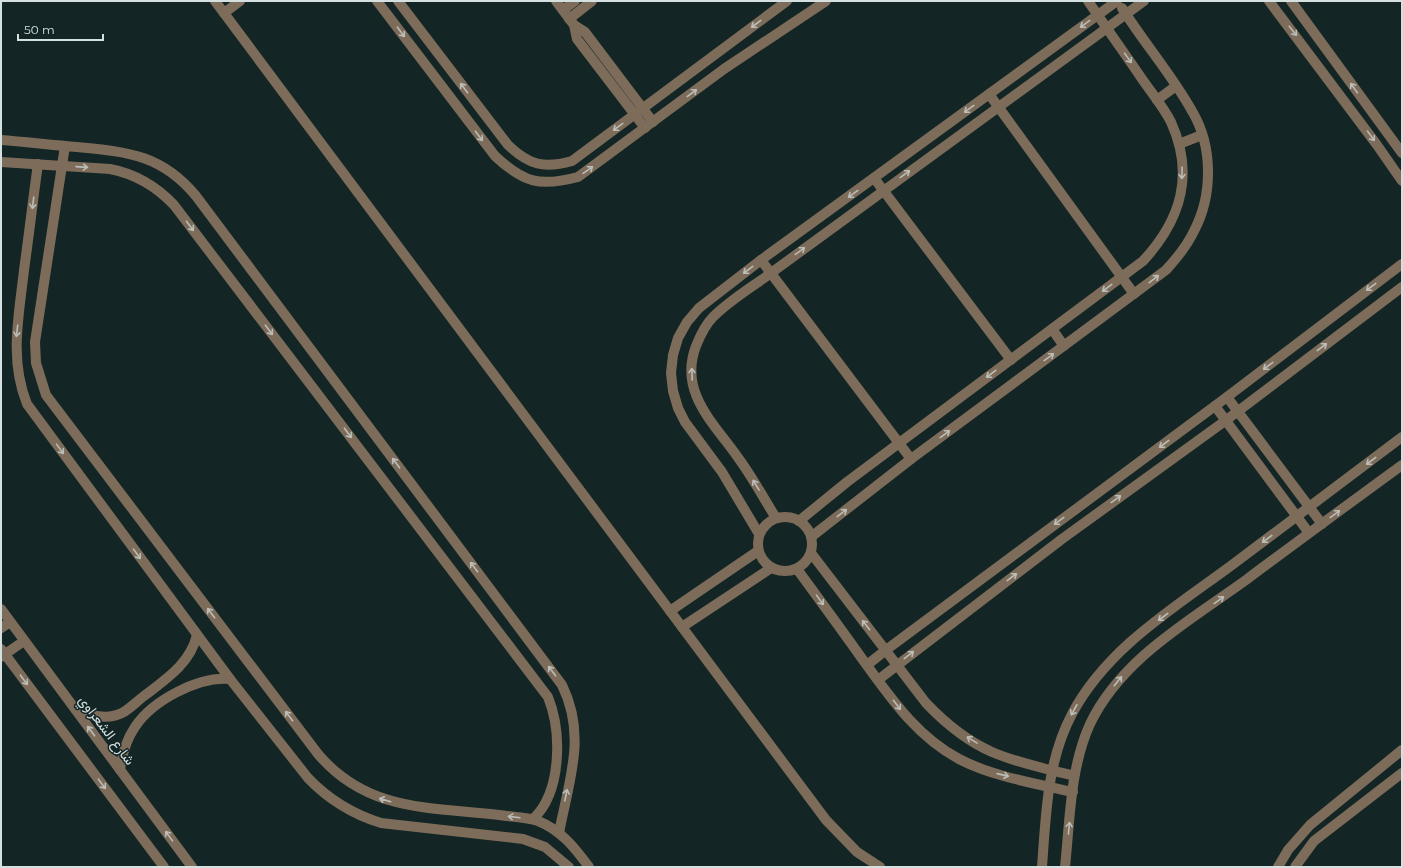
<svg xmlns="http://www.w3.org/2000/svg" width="1403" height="868" viewBox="0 0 1403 868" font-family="Montserrat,Vazirmatn,sans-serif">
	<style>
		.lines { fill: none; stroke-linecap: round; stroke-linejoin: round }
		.minor { stroke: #7d6c59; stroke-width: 10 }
		.oneway { stroke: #bbbdb8 }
		.labels { text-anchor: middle; stroke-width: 3; stroke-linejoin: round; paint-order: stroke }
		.street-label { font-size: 14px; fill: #d5e0e0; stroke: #132525 }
	</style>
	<rect width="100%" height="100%" fill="#132525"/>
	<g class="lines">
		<!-- minor -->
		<g class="minor">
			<polyline points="215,1 826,820 857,852 880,867"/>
			<path d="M377,1L495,156C524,183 540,187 578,177L724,69L826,1"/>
			<path d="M398,1L508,145C529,165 544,169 572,161L787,1"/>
			<polyline points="556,1 574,25 585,32 653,122"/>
			<polyline points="1269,1 1377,145 1402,181"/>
			<polyline points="1291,1 1402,153"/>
			<polyline points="563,10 575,1"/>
			<polyline points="224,13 240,1"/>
			<polyline points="569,19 592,1"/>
			<polyline points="574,25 577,39 645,128"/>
			<polyline points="989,94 1134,294"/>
			<polyline points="1157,100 1176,86"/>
			<path d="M1,140C26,142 52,145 77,147C127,152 161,154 196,196L562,685C587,736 569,780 559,833"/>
			<polyline points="1179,144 1202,135"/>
			<path d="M65,146L35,342L36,363L46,395L318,754C367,812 430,807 499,815C512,817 526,817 538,821C561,830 575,848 589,867"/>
			<path d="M1,162L110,169C136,174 156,186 174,205L548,697C562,732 562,792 533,819"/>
			<path d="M38,164C33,199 29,235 24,270C19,316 9,359 27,404L230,679L308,778C329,800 352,814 381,823L523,839L545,847L569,867"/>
			<polyline points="874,178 1011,360"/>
			<polyline points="761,260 911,459"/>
			<polyline points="1052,329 1064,346"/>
			<polyline points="1227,397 1322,524"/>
			<polyline points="1215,406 1309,533"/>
			<circle cx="785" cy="544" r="27"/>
			<path d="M776,518C764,499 753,478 739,459C715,424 678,393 696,346C700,336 705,325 713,317C730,300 752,287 771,273L1144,1"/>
			<path d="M799,521L847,482L1143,261C1181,220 1195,175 1171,122C1163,106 1150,91 1140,76C1123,51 1105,26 1088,1"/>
			<polyline points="759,534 722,472 685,422 678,408 673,391 671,373 673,355 678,338 687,322 699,308 761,260 1117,1"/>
			<path d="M811,537L911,459L1166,270C1177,258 1187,246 1194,231C1213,195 1213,146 1192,111C1172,75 1144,43 1122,8"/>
			<path d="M811,553L926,703C945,723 967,741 992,752C1017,763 1048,769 1074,776"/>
			<path d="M797,569C819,599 841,629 863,660C891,698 916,736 959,759C991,776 1037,784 1073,792"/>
			<polyline points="1,609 192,867"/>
			<polyline points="670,611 758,551"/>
			<polyline points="682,627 771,568"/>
			<polyline points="1,628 10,622"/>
			<polyline points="1,649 164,867"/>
			<polyline points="1,657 24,641"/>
			<polyline points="867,665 886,650 1227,397 1402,264"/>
			<polyline points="878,680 1062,539 1225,421 1402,287"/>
			<path d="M75,709C89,716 108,720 122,713C130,709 137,701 144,696C166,679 190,664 197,635"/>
			<path d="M120,770C122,755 126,740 135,727C152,701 198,676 230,679"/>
			<path d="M1042,867C1046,814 1047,761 1072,714C1107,648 1174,608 1232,565C1289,522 1345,480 1402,437"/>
			<path d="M1065,867C1070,820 1070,768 1090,724C1121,659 1189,621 1246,580C1298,541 1350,503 1402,465"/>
			<polyline points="1278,867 1288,850 1310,825 1402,750"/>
			<polyline points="1295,867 1314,841 1402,773"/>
		</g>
	</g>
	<!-- one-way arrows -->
	<defs><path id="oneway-shaft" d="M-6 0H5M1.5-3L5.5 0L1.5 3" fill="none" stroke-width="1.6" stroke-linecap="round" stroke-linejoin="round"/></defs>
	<g class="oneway">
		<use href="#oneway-shaft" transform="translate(756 24) rotate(143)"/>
		<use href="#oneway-shaft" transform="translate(1085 24) rotate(144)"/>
		<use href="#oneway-shaft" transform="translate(1293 31) rotate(51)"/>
		<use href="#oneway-shaft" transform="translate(401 32) rotate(53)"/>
		<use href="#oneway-shaft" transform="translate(1128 58) rotate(55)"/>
		<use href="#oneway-shaft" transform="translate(464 88) rotate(-127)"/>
		<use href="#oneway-shaft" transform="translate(1354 88) rotate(-126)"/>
		<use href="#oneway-shaft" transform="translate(692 93) rotate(-37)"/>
		<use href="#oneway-shaft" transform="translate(969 109) rotate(144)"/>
		<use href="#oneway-shaft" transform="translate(618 127) rotate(144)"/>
		<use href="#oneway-shaft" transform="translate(479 136) rotate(53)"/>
		<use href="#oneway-shaft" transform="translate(1371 136) rotate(54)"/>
		<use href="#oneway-shaft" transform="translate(82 167) rotate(4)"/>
		<use href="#oneway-shaft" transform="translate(588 170) rotate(-35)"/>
		<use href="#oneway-shaft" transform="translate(1182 173) rotate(91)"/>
		<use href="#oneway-shaft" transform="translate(905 174) rotate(-36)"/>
		<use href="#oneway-shaft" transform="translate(853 194) rotate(144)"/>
		<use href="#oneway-shaft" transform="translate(33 203) rotate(97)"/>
		<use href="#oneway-shaft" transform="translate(190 226) rotate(53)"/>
		<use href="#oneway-shaft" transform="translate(800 251) rotate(-36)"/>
		<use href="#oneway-shaft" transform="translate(748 270) rotate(143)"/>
		<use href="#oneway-shaft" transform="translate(1154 279) rotate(-38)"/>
		<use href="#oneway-shaft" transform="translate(1371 287) rotate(143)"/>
		<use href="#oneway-shaft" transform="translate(1107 288) rotate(143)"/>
		<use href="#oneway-shaft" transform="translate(269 330) rotate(53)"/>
		<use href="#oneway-shaft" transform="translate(17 331) rotate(97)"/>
		<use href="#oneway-shaft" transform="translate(1322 347) rotate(-37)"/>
		<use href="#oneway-shaft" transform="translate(1049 357) rotate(-36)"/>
		<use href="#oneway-shaft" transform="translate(1268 366) rotate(143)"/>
		<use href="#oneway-shaft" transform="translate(692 374) rotate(-92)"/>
		<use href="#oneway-shaft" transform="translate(991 374) rotate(143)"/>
		<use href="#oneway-shaft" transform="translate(348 433) rotate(53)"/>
		<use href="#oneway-shaft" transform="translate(945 434) rotate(-36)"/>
		<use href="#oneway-shaft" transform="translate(1164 444) rotate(143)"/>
		<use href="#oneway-shaft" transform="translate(60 449) rotate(54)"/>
		<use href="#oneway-shaft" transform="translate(1371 461) rotate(143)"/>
		<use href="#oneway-shaft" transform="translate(396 463) rotate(-127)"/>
		<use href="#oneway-shaft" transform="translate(756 485) rotate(-122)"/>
		<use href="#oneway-shaft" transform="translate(1116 499) rotate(-36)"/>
		<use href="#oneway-shaft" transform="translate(842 513) rotate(-38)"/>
		<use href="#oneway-shaft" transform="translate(1335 514) rotate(-36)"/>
		<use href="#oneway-shaft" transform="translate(1059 521) rotate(144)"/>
		<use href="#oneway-shaft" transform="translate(1267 539) rotate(143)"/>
		<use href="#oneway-shaft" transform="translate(137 554) rotate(54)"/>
		<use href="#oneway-shaft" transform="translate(474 567) rotate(-127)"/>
		<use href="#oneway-shaft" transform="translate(1012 577) rotate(-37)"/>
		<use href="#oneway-shaft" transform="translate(820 600) rotate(54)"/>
		<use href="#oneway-shaft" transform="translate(1219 600) rotate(-36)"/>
		<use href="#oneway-shaft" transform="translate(211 613) rotate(-127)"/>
		<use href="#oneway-shaft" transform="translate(1163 617) rotate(143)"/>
		<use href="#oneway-shaft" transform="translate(866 625) rotate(-128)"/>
		<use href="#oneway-shaft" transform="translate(909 655) rotate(-38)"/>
		<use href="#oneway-shaft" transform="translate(552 671) rotate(-127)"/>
		<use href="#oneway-shaft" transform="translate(24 680) rotate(53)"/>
		<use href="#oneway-shaft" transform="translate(1118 681) rotate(-51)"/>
		<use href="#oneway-shaft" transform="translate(897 705) rotate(53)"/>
		<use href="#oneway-shaft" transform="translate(1074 710) rotate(119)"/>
		<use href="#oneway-shaft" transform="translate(289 716) rotate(-127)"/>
		<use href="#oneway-shaft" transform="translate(91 731) rotate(-127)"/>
		<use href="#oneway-shaft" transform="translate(972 740) rotate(-149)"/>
		<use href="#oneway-shaft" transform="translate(1003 775) rotate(13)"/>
		<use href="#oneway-shaft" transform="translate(102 784) rotate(53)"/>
		<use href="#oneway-shaft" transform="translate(566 795) rotate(-79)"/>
		<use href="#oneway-shaft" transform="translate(385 800) rotate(-164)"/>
		<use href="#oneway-shaft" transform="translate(514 817) rotate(-173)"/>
		<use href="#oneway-shaft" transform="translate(1069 828) rotate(-84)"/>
		<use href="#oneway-shaft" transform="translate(169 836) rotate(-126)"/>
	</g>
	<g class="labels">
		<!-- street labels -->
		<g class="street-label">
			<text transform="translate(107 730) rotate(53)" y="5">شارع الشعراوي</text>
		</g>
	</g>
	<!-- border -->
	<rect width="1403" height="868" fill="none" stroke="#d5e0e0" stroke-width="4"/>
	<!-- scale -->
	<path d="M18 34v6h85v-6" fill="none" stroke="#d5e0e0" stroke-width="2"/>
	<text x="24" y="34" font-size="12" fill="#d5e0e0" stroke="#132525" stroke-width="3" paint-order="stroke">50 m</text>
</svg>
